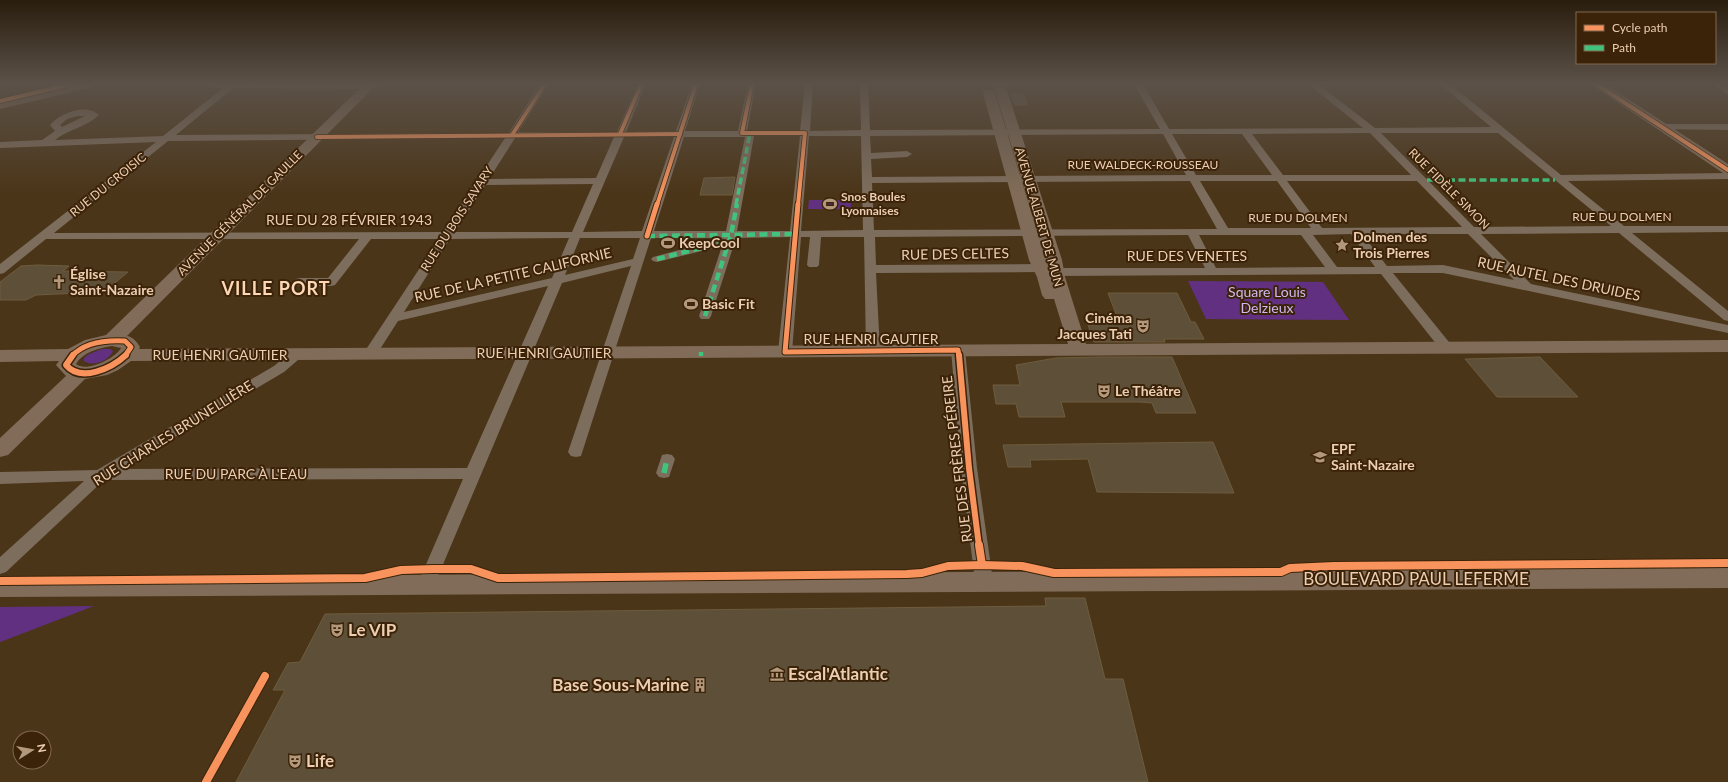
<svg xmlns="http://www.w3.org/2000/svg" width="1728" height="782" viewBox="0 0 1728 782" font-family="Lato,sans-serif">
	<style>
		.green { fill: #613081 }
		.building { fill: #5e4f38; stroke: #6e5c3e }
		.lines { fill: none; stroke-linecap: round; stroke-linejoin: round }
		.street { fill: #7d6d5d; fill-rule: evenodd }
		.secondary { fill: #806c58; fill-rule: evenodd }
		.quiet-far2 { stroke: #40c37c; stroke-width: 3.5; stroke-dasharray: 7 3.5; stroke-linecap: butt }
		.quiet-far1 { stroke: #40c37c; stroke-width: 4.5; stroke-dasharray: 8 4.5; stroke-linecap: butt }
		.quiet { stroke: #40c37c; stroke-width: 5.5; stroke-dasharray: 10 5.5; stroke-linecap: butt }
		.cycleway-far3-casing { stroke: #3b2309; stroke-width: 5.5 }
		.cycleway-far2-casing { stroke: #3b2309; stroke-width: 7 }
		.cycleway-far1-casing { stroke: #3b2309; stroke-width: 9 }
		.cycleway-casing { stroke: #3b2309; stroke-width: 10 }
		.cycleway-far3 { stroke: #f8935d; stroke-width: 4 }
		.cycleway-far2 { stroke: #f8935d; stroke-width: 5 }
		.cycleway-far1 { stroke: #f8935d; stroke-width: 6 }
		.cycleway { stroke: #f8935d; stroke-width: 8 }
		.labels { text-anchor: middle; stroke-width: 4; stroke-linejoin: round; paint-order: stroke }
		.far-street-label { font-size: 12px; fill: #edceb1; stroke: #3b2309 }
		.far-poi-label { font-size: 12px; font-weight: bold; fill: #edceb1; stroke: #3b2309; text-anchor: start }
		.street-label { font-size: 14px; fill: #edceb1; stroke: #3b2309 }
		.poi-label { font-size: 14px; font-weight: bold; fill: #edceb1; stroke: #3b2309; text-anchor: start }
		.park-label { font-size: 14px; fill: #d0b8ee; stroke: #3b2309 }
		.near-street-label { font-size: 17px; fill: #edceb1; stroke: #3b2309 }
		.near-poi-label { font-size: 17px; font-weight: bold; fill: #edceb1; stroke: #3b2309; text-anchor: start }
		.district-label { font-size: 18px; font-weight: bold; letter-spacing: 1px; fill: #fed8b5; stroke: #3b2309 }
	</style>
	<rect width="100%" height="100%" fill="#4b3518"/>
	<!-- green -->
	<g class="green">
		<polygon points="809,200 851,200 851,209 808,209"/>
		<polygon points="1188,281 1323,282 1349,320 1206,319"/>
		<path d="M102,349H110L113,351C109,361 92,367 84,361V358L89,354Z"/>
		<polygon points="94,606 3,641 0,642 0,607"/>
	</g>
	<!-- building -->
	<g class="building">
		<polygon points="1011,94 1024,94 1027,105 1015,105"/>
		<polygon points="735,177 732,195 700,195 704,178"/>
		<polygon points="37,265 69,266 63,271 128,272 104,292 36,295 26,300 0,300 0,282 21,266"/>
		<polygon points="1108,293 1177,293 1191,322 1195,322 1204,339 1164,339 1165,342 1094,342 1088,325 1120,324"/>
		<polygon points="1099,357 1172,357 1196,413 1156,413 1152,403 1140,402 1061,402 1065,417 1019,417 1016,404 996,404 993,385 1020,385 1016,365 1056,358"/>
		<polygon points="1540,357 1578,397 1497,397 1465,359"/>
		<polygon points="1213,442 1234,493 1097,492 1088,459 1030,460 1031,467 1008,467 1003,445"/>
		<polygon points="1045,598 1085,598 1105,679 1123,679 1148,782 236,782 285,690 273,690 288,663 300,662 325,614 1046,606"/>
	</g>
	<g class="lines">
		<!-- street -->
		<g class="street">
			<path d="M228,84H238L176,135L509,133L540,84H549L518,132H617L638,84H646L626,132L676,131L692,84H700L685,131H738L748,84H756L747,131H800L805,84H813L810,131L861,130L860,84H868L870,130L1160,129L1134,84H1143L1169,129L1363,128L1308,84H1318L1375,128L1491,127L1440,84H1450L1561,175L1728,173V179L1568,181L1624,226H1728V232L1632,233L1728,311V321L1724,320L1619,233L1481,234L1531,284L1728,325V333L1443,273H1393L1453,347L1451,350H1441L1381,274L1056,276L1041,272L876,273L880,351L878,354H868L866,351L864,237H821L819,265L817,267H809L807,265L810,237H801L792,352L790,355H780L778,352L790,237L736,238L711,316L709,319H701L699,316L722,246L657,262L653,261L651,259L653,257L724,238H651L581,456L576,457L571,456L568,452L631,266L562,283L433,588L427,590L421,588L418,583L463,479L104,480L6,572L0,574V557L84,481L0,484V472L97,470L274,366C282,360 292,348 303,351L305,354L284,372L121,469L467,468L548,286L398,321L375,357H365L363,354L439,239H371L335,285L331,286H300L296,285L294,282L296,279L300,278H328L359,239H46L4,273L0,274V264L156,142L0,148V142L42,140L55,131L50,125C60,113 86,103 99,115C87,127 68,129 55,140L163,136ZM77,116H85L62,127L60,125L67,119ZM1370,133L1411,175H1283L1252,134ZM1381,133H1498L1611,226L1474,227ZM1163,134L1186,175L872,177L871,159L907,157L912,154L907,151L871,153L870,136ZM1172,134H1242L1272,175H1196ZM754,136H800L790,231H737ZM809,136H861L863,230L801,231ZM614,137L596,178L489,179L515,138ZM624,137H674L642,231L583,232ZM684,137H745L726,231H654ZM505,138L443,232L54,233L168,141ZM1190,181L1217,229L874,230L872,183ZM1200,181H1277L1311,228H1228ZM1287,181H1417L1462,227L1322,228ZM593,184L572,232H455L485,185ZM1351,234L1375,267H1337L1313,235ZM1362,234H1468L1514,280L1443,265L1387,266ZM1188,235L1205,268H1056L1041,264L876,265L875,237ZM1199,235H1301L1325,267L1216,268ZM569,238L552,278L404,312L450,239ZM580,238H640L633,259L565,275Z"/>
			<path d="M387,84C382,88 370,89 365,85Z"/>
			<polygon points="1712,84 1722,84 1728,88 1728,95"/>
			<polygon points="1662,124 1728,124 1728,130 1659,129 1657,127"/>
			<polygon points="958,346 963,347 965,350 977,468 993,581 990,586 984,588 978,586 975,581 961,468 951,350 953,347"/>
			<polygon points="667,454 672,455 675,459 669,477 664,478 659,477 656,473 662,455"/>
		</g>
		<!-- secondary -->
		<g class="secondary">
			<polygon points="71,84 95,84 93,87 0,109 0,101"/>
			<path d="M207,84H377L127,336C133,337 137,342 140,347L139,349L1068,344L1054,299H1045L1042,295L1037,277L1029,260L983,93L985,90H993L995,93L1046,261L993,84H1005L1062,260L1065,277L1086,344L1728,340V352L131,361L118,370L107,375L85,379L8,455L0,457V438L66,376L56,365L59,361L0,362V350L68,349L85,340L106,335L359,89L213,88ZM112,346L121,348C116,358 86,373 76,364C83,352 99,348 112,346Z"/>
			<polygon points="1590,84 1605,84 1728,164 1728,174 1723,173"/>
			<polygon points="1728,568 1728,588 0,597 0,577"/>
		</g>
		<!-- quiet-far2 -->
		<g class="quiet-far2">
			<polyline points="1427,180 1555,180"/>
			<polyline points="736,205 750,133"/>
		</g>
		<!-- quiet-far1 -->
		<g class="quiet-far1">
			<polyline points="647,236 795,234"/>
			<polyline points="657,259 729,241"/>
			<polyline points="705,316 731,235 737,204"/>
			<polyline points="701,352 701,356"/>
		</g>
		<!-- quiet -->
		<polyline class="quiet" points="664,473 667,459"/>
		<defs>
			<g id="cycleway-far3">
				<polyline points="752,84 742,133 805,133 798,205"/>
				<polyline points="1596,84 1728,170"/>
				<polyline points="0,101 72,84"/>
				<polyline points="620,134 641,85"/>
				<polyline points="512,135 545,84"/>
				<polyline points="317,137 680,134"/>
				<polyline points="657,205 696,84"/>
			</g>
			<g id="cycleway-far2">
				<polyline points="798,204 785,352 958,350 959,356"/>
				<polyline points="647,236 657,204"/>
				<path d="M72,356C85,342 107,340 125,341L131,347L125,356"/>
			</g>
			<g id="cycleway-far1">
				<path d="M73,355L66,365C81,383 112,368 126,355"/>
				<polyline points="959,355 969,468 979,546"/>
			</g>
			<g id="cycleway">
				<polyline points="979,545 982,565"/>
				<polyline points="0,581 365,578 401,570 433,569 471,569 498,578 907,574 922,573 948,566 982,565 1022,566 1054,573 1281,572 1290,568 1334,566 1728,563"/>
				<polyline points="206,782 265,676"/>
			</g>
		</defs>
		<!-- cycleway-far3 casing -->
		<use href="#cycleway-far3" class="cycleway-far3-casing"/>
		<!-- cycleway-far2 casing -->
		<use href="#cycleway-far2" class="cycleway-far2-casing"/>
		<!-- cycleway-far1 casing -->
		<use href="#cycleway-far1" class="cycleway-far1-casing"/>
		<!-- cycleway casing -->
		<use href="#cycleway" class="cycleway-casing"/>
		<!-- cycleway-far3 -->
		<use href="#cycleway-far3" class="cycleway-far3"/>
		<!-- cycleway-far2 -->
		<use href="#cycleway-far2" class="cycleway-far2"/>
		<!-- cycleway-far1 -->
		<use href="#cycleway-far1" class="cycleway-far1"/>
		<!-- cycleway -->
		<use href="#cycleway" class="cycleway"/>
	</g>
	<!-- sky -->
	<linearGradient id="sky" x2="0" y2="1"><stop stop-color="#291d0d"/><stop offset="0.43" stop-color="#5b5148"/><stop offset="1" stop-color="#5b5148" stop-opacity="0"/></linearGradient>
	<rect width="1728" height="194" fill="url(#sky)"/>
	<!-- icons -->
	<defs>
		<symbol id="stadium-bare" viewBox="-9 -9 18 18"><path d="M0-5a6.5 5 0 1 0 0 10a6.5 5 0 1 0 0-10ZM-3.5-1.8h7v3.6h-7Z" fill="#b4987b" stroke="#3b2309" stroke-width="2.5" paint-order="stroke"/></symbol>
		<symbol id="sight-bare" viewBox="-9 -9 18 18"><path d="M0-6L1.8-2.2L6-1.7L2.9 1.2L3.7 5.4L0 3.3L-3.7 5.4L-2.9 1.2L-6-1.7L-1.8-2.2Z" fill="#b4987b" stroke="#3b2309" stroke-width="2.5" paint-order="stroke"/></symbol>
		<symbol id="church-bare" viewBox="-9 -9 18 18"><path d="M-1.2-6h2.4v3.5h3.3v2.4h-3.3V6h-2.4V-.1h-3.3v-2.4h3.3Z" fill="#b4987b" stroke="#3b2309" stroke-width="2.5" paint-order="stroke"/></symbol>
		<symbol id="theatre-bare" viewBox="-9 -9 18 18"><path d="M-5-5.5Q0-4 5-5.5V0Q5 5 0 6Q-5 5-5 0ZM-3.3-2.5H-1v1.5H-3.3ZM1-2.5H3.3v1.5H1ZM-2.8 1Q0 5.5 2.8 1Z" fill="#b4987b" stroke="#3b2309" stroke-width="2.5" paint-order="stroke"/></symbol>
		<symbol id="university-bare" viewBox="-9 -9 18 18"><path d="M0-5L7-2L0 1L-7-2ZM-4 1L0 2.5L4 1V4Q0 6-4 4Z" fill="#b4987b" stroke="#3b2309" stroke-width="2.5" paint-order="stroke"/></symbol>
		<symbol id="museum-bare" viewBox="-9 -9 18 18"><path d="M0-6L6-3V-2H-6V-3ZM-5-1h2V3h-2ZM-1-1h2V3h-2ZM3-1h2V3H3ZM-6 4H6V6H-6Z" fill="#b4987b" stroke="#3b2309" stroke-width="2.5" paint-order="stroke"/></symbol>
		<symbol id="building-bare" viewBox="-9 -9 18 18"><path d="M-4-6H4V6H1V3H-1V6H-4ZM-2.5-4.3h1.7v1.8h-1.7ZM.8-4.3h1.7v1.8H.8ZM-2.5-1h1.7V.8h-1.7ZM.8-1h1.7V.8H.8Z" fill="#b4987b" stroke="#3b2309" stroke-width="2.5" paint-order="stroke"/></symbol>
	</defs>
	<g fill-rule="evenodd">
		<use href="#stadium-bare" x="820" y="194" width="20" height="20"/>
		<use href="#stadium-bare" x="658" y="233" width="20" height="20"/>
		<use href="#sight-bare" x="1332" y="235" width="20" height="20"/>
		<use href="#church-bare" x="49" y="272" width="20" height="20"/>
		<use href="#stadium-bare" x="681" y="294" width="20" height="20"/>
		<use href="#theatre-bare" x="1133" y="316" width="20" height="20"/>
		<use href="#theatre-bare" x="1094" y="381" width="20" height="20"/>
		<use href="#university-bare" x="1310" y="447" width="20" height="20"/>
		<use href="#theatre-bare" x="327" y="620" width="20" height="20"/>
		<use href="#museum-bare" x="767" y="664" width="20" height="20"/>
		<use href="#building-bare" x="690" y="675" width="20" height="20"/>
		<use href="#theatre-bare" x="285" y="751" width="20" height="20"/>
	</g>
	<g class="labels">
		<!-- far-street labels -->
		<g class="far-street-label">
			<text x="1143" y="169">RUE WALDECK-ROUSSEAU</text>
			<text transform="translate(108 185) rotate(-39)" y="4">RUE DU CROISIC</text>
			<text transform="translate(1449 189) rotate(45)" y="4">RUE FIDÈLE SIMON</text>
			<text transform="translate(240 213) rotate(-45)" y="4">AVENUE GÉNÉRAL DE GAULLE</text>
			<text transform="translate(1039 217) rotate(74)" y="4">AVENUE ALBERT DE MUN</text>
			<text x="1622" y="221">RUE DU DOLMEN</text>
			<text x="1298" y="222">RUE DU DOLMEN</text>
			<text transform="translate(457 219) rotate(-57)" y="4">RUE DU BOIS SAVARY</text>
		</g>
		<!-- far-poi labels -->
		<g class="far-poi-label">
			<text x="841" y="201">Snos Boules<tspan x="841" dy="14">Lyonnaises</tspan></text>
		</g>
		<!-- street labels -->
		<g class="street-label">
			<text x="349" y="225">RUE DU 28 FÉVRIER 1943</text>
			<text transform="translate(955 254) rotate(-1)" y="5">RUE DES CELTES</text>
			<text x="1187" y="261">RUE DES VENETES</text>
			<text transform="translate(513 275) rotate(-13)" y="5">RUE DE LA PETITE CALIFORNIE</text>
			<text transform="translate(1559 279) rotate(12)" y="5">RUE AUTEL DES DRUIDES</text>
			<text x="871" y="344">RUE HENRI GAUTIER</text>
			<text x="544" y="358">RUE HENRI GAUTIER</text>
			<text x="220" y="360">RUE HENRI GAUTIER</text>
			<text transform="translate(173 433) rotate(-32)" y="5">RUE CHARLES BRUNELLIÈRE</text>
			<text transform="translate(957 459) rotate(-97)" y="5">RUE DES FRÈRES PÉREIRE</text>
			<text x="236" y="479">RUE DU PARC À L'EAU</text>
		</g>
		<!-- poi labels -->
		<g class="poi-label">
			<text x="1353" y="242">Dolmen des<tspan x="1353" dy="16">Trois Pierres</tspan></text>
			<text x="679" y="248">KeepCool</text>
			<text x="70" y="279">Église<tspan x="70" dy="16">Saint-Nazaire</tspan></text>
			<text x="702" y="309">Basic Fit</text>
			<text x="1132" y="323" text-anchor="end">Cinéma<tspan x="1132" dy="16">Jacques Tati</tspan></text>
			<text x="1115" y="396">Le Théâtre</text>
			<text x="1331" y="454">EPF<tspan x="1331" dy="16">Saint-Nazaire</tspan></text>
		</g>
		<!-- park labels -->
		<g class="park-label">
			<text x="1267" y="297">Square Louis<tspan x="1267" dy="16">Delzieux</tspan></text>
		</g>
		<!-- near-street labels -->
		<g class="near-street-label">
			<text x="1416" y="585">BOULEVARD PAUL LEFERME</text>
		</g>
		<!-- near-poi labels -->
		<g class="near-poi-label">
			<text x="348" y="636">Le VIP</text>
			<text x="788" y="680">Escal'Atlantic</text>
			<text x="689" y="691" text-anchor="end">Base Sous-Marine</text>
			<text x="306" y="767">Life</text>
		</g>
		<!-- district labels -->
		<g class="district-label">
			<text x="276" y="295">VILLE PORT</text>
		</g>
	</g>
	<!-- legend -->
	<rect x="1576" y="12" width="140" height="52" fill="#3b2309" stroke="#82674c"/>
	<rect x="1584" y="25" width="20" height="6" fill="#f8935d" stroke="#82674c"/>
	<text x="1612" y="32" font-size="12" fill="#edceb1">Cycle path</text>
	<rect x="1584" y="45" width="20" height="6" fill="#40c37c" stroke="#82674c"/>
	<text x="1612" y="52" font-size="12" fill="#edceb1">Path</text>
	<!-- north arrow -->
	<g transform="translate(32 750) rotate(79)"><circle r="19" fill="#3b2309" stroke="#82674c"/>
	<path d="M0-3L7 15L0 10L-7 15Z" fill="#b4987b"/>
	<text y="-6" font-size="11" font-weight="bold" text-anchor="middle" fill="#edceb1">N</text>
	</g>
</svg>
